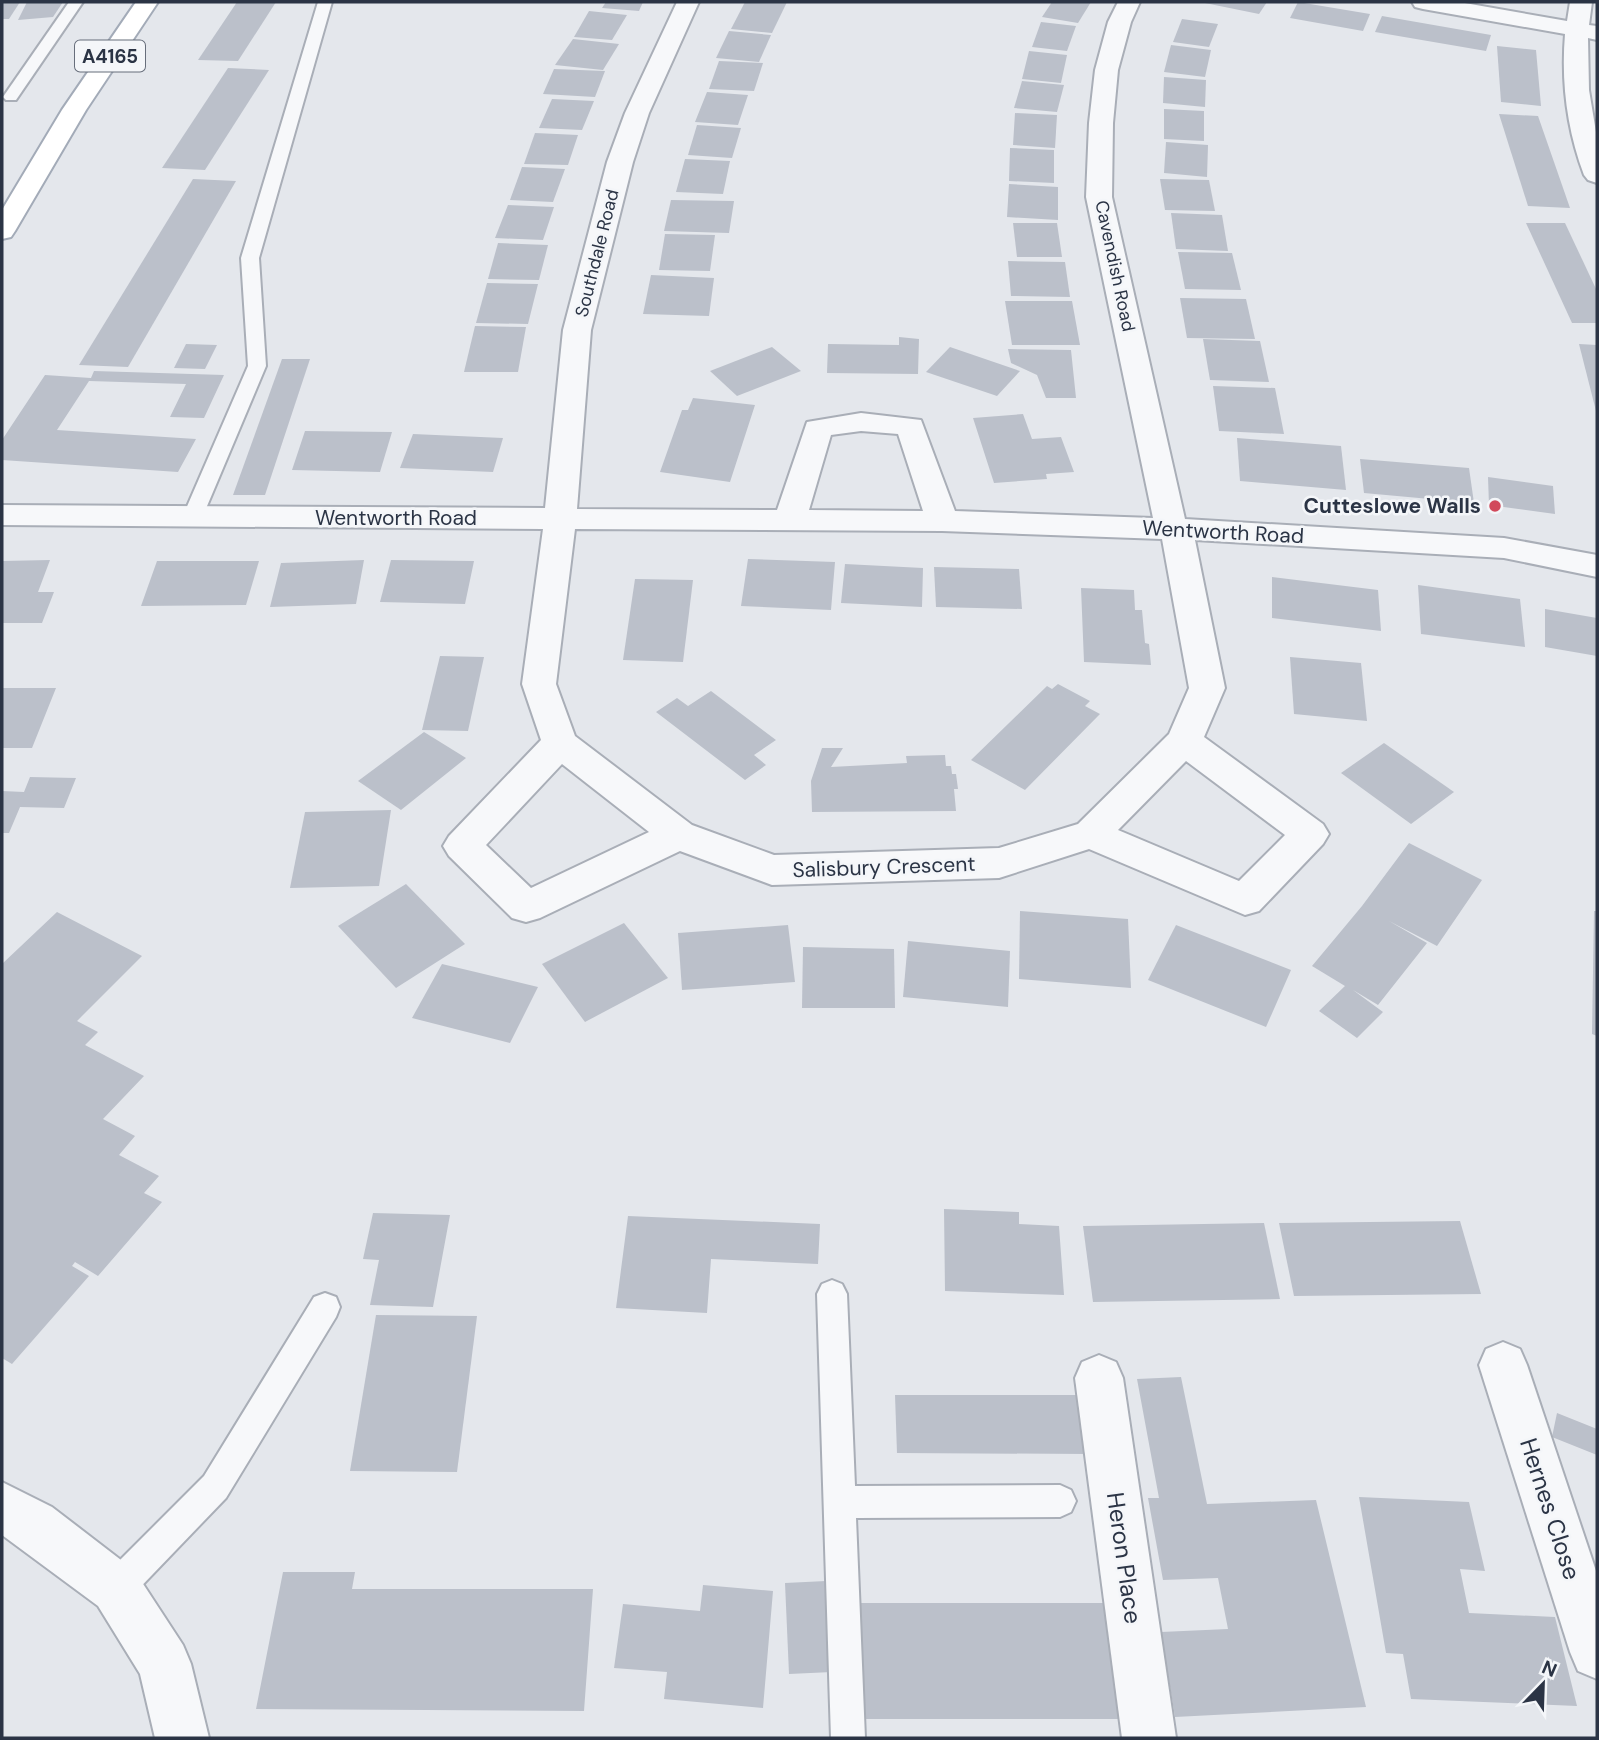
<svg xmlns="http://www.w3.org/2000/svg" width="1599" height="1740" viewBox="0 0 1599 1740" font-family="'DM Sans',sans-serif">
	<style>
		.building { fill: #bbc0ca }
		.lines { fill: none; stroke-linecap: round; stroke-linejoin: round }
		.lane-casing { stroke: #a9aeb7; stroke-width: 4 }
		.street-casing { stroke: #a9aeb7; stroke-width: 4 }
		.primary-casing { stroke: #a3abb8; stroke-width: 4 }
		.lane { fill: #f7f8fa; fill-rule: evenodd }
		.street { fill: #f7f8fa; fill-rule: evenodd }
		.primary { fill: #fff; fill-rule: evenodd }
		.poi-dot { fill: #d1495b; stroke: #f4f6f9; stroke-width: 2.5 }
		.labels { text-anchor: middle; stroke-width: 5; stroke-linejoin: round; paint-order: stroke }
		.far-street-label { font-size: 18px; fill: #2b3445; stroke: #f4f6f9 }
		.shield { fill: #f4f6f9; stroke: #676e7b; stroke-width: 2 }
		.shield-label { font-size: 19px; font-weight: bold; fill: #2b3445 }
		.poi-label { font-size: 21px; font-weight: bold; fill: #2b3445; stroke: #f4f6f9; text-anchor: end }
		.street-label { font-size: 21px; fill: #2b3445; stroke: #f4f6f9 }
		.near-street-label { font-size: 24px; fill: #2b3445; stroke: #f4f6f9 }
	</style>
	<rect width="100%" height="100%" fill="#e4e7ec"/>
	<!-- building -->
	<g class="building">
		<polygon points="2,2 20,2 9,19 2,19"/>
		<polygon points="27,2 63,2 53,17 18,20"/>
		<polygon points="237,2 276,2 238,61 198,60"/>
		<polygon points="606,2 643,2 639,11 602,8"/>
		<polygon points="745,2 787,2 772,33 731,29"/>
		<polygon points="1052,2 1091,2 1078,23 1042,17"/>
		<polygon points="1200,2 1267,2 1259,14"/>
		<polygon points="1298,2 1370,14 1363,31 1290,18"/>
		<polygon points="589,11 627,15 612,40 574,37"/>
		<polygon points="1382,16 1491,35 1486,51 1375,32"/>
		<polygon points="1182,19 1218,24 1209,47 1173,42"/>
		<polygon points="1041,22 1076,26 1067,51 1032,47"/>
		<polygon points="729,31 771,35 759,62 716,58"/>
		<polygon points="573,39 619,44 603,70 555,65"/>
		<polygon points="1171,45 1211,50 1205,77 1164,72"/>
		<polygon points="1497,46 1536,50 1541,106 1501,102"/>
		<polygon points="1029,51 1067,55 1061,83 1022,79"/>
		<polygon points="719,61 763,63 754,91 709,89"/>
		<polygon points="228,68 269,70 205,170 162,168"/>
		<polygon points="554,69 605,71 595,97 543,94"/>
		<polygon points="1164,77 1206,80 1205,107 1163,103"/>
		<polygon points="1022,81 1064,85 1057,112 1014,108"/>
		<polygon points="707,92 748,95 738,125 695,122"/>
		<polygon points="552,99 594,101 582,130 539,128"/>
		<polygon points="1164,109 1204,111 1204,141 1164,139"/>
		<polygon points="1015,113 1057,115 1055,148 1013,145"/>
		<polygon points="1499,114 1538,116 1570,208 1528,206"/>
		<polygon points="697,125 741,128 732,158 688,155"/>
		<polygon points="535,133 578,135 568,165 524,164"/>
		<polygon points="1166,142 1208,145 1207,177 1164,173"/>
		<polygon points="1010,148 1054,150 1054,183 1009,181"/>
		<polygon points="685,159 730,161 723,194 676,192"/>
		<polygon points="522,167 565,169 553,202 510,200"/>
		<polygon points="193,179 236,181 128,367 79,365"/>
		<polygon points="1160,179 1209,180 1215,211 1165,210"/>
		<polygon points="1009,184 1058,187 1058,220 1007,217"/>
		<polygon points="671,200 734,201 729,233 664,231"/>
		<polygon points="508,205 554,207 543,240 495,238"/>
		<polygon points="1171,213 1222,215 1228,251 1176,249"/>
		<polygon points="1013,223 1057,223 1062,257 1017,257"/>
		<polygon points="1526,223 1565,223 1597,291 1597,323 1572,323"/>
		<polygon points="665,234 715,235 710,271 659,270"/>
		<polygon points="498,243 548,245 539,280 488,279"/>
		<polygon points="1178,252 1232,253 1241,290 1185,289"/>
		<polygon points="1008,261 1065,262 1070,297 1011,296"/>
		<polygon points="651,275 714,278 709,316 643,314"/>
		<polygon points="487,283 538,284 528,324 476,323"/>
		<polygon points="1180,298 1246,299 1255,339 1187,338"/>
		<polygon points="1005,301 1072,301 1080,345 1012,345"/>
		<polygon points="475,326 526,327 518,372 464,372"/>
		<polygon points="899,337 919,339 918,374 827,373 828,344 899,345"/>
		<polygon points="1203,339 1260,341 1269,382 1210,380"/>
		<polygon points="186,344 217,345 205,369 174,368"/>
		<polygon points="1579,344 1597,345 1597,411 1596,411"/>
		<polygon points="772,347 801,371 737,396 710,371"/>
		<polygon points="950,347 1020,371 997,396 926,372"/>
		<polygon points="1008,349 1071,350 1076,398 1046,398 1037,375 1011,363"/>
		<polygon points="282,359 310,359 265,495 233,495"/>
		<polygon points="94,371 224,375 204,418 170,417 186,384 89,381 57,430 196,439 178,472 2,460 2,440 45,375 91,378"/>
		<polygon points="1213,386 1275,388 1284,434 1219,431"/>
		<polygon points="693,398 755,405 730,482 660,472 682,410 688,410"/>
		<polygon points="1023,414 1032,439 1061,437 1074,472 1046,474 1047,479 994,483 973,418"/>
		<polygon points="305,431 392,432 380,472 292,470"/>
		<polygon points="413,434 503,438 493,472 400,468"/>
		<polygon points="1237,438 1341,446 1346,490 1240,481"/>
		<polygon points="1360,459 1469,468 1474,503 1364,493"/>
		<polygon points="1488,477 1553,486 1555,514 1489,505"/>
		<polygon points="748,559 835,562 831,610 741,606"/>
		<polygon points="50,560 38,592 54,592 42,623 2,623 2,561"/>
		<polygon points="364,560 356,604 270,607 281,563"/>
		<polygon points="391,560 474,561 465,604 380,602"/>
		<polygon points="157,561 259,561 246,605 141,606"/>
		<polygon points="845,564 923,568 922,607 841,603"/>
		<polygon points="934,567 1019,569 1022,609 936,607"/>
		<polygon points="1272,577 1378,590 1381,631 1272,618"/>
		<polygon points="635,579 693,580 683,662 623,660"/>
		<polygon points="1418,585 1520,599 1525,647 1421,634"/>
		<polygon points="1081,588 1134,590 1135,610 1142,610 1145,643 1149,644 1151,665 1084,662"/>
		<polygon points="1545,609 1597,618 1597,656 1545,647"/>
		<polygon points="440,656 484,657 468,731 422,730"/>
		<polygon points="1290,657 1361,663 1367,721 1294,714"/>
		<polygon points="1058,684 1090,701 1085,706 1100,714 1025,790 971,760 1047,686 1052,689"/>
		<polygon points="2,688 56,688 32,748 2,748"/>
		<polygon points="711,691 776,740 754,755 766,765 745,780 656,712 677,698 688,706"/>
		<polygon points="424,732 466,758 401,810 358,781"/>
		<polygon points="1384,743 1454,792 1411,824 1341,773"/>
		<polygon points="822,748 843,748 831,767 907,763 906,756 945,755 946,766 951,766 952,774 956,774 958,789 954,789 956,811 812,812 811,781"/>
		<polygon points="30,777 76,778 64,808 20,807 9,833 2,833 2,791 24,792"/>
		<polygon points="391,810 379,886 290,888 305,812"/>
		<polygon points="1409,843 1482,880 1437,946 1389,921 1427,943 1378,1005 1353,990 1383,1012 1357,1038 1319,1011 1345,986 1312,966 1362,906"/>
		<polygon points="406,884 465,944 396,988 338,926"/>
		<polygon points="1020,911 1128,919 1131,988 1019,979"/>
		<polygon points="1594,911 1597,911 1597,1036 1592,1034"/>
		<polygon points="57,912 142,956 77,1021 98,1032 85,1045 144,1076 103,1119 135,1136 119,1155 159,1176 144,1193 162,1202 98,1276 75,1262 72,1266 89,1276 12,1364 2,1358 2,964"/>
		<polygon points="624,923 668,978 585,1022 542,964"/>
		<polygon points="788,925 795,982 682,990 678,933"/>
		<polygon points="1176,925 1291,970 1266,1027 1148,980"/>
		<polygon points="908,941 1010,951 1008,1007 903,997"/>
		<polygon points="803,947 894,949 895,1008 802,1008"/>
		<polygon points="442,964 538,987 510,1043 412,1018"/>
		<polygon points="944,1209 1019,1212 1019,1224 1059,1226 1064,1295 945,1291"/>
		<polygon points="373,1213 450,1215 433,1307 370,1305 379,1260 363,1259"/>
		<polygon points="628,1216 820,1224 818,1264 711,1259 707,1313 616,1308"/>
		<polygon points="1460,1221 1481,1294 1294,1296 1279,1223"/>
		<polygon points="1264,1223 1280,1299 1093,1302 1083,1226"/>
		<polygon points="376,1315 477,1316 457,1472 350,1471"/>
		<polygon points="1181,1377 1207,1504 1316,1500 1366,1707 1175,1717 1161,1632 1228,1629 1218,1578 1163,1580 1148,1498 1159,1498 1137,1379"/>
		<polygon points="895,1395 1081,1395 1088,1454 897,1453"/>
		<polygon points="1557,1413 1597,1429 1597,1455 1552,1437"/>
		<polygon points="1359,1497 1469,1502 1485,1571 1460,1569 1469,1613 1555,1617 1577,1706 1411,1699 1403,1654 1386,1653"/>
		<polygon points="283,1572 355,1572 352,1589 593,1589 584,1711 256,1709"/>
		<polygon points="826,1581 832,1672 789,1674 785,1583"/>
		<polygon points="703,1585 773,1591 763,1708 664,1699 667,1672 614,1668 623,1604 700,1611"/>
		<polygon points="858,1603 1109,1603 1122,1719 860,1719"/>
	</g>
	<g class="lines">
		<defs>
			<g id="lane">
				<polygon points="69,2 83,2 16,100 6,100 3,97"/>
				<polygon points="318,2 332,2 259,258 266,366 202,518 199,523 185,523 182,518 248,366 241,258"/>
				<polygon points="832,1280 842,1284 847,1294 855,1486 1060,1485 1071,1490 1076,1501 1071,1512 1060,1517 856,1518 865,1738 831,1738 817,1294 822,1284"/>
				<polygon points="325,1293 336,1297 340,1307 336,1317 226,1498 128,1600 116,1605 104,1600 99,1588 104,1576 204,1476 314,1297"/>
			</g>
			<g id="street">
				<path d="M677,2H699L649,113L633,162L591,330L577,509L777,510L807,422L861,413L921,420L955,511L1153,518L1086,197L1089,123L1095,70L1108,22L1118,2H1140L1131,22L1118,70L1113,123L1112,197L1185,519L1504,538L1597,555V577L1504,558L1195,540L1225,688L1204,737L1323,824L1329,834L1323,844L1259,911L1245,915L1089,849L999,878L772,885L680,851L540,918L526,922L512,918L449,856L443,846L449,836L541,740L522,684L543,529L2,525V505L545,508L563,330L607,162L625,113ZM861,431L898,434L923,511L809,510L831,435ZM575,529L942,531L1162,539L1189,688L1169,734L1078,824L999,848L774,855L692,825L575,736L556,684ZM1186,761L1285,835L1239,881L1118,830ZM562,764L649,832L531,888L486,845Z"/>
				<path d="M1412,2H1459L1567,21L1570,2H1592L1589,25L1597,26V40L1588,38L1589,90L1597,138V183L1588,180L1584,175C1567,130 1561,82 1565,34L1423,9L1415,7Z"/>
				<polygon points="1503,1342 1520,1349 1527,1365 1597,1574 1597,1679 1578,1671 1570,1652 1479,1365 1486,1349"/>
				<polygon points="1099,1355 1116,1362 1123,1378 1176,1738 1122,1738 1075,1378 1082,1362"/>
				<polygon points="2,1482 52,1507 134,1570 183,1645 191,1664 209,1738 155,1738 140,1674 98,1606 2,1535"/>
			</g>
			<polygon id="primary" points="136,2 158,2 86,110 15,231 11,237 2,239 2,210 62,110"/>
		</defs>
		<!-- lane casing -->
		<use href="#lane" class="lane-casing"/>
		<!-- street casing -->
		<use href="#street" class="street-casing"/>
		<!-- primary casing -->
		<use href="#primary" class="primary-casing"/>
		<!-- lane -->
		<use href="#lane" class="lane"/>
		<!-- street -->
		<use href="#street" class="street"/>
		<!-- primary -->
		<use href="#primary" class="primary"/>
	</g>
	<!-- markers -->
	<circle class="poi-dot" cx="1495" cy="506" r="7"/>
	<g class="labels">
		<!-- far-street labels -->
		<g class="far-street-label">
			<text transform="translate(597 253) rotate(-76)" y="6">Southdale Road</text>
			<text transform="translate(1115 266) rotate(78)" y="6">Cavendish Road</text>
		</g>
		<!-- shield labels -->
		<rect class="shield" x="75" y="40.5" width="70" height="31" rx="5"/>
		<g class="shield-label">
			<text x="110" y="63">A4165</text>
		</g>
		<!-- poi labels -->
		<g class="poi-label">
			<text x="1481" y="513">Cutteslowe Walls</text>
		</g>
		<!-- street labels -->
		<g class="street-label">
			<text x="396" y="525">Wentworth Road</text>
			<text transform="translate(1223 532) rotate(3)" y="7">Wentworth Road</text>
			<text transform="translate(884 867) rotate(-2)" y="7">Salisbury Crescent</text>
		</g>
		<!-- near-street labels -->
		<g class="near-street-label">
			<text transform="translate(1550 1509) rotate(72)" y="8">Hernes Close</text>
			<text transform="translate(1124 1558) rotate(82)" y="8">Heron Place</text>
		</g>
	</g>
	<!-- border -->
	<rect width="1599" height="1740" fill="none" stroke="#2b3445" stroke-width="7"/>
	<!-- north arrow -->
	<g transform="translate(1543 1684) rotate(23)" stroke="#f4f6f9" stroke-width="5" paint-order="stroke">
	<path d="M0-5L12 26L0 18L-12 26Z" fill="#2b3445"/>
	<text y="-10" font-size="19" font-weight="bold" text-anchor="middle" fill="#2b3445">N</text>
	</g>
</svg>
